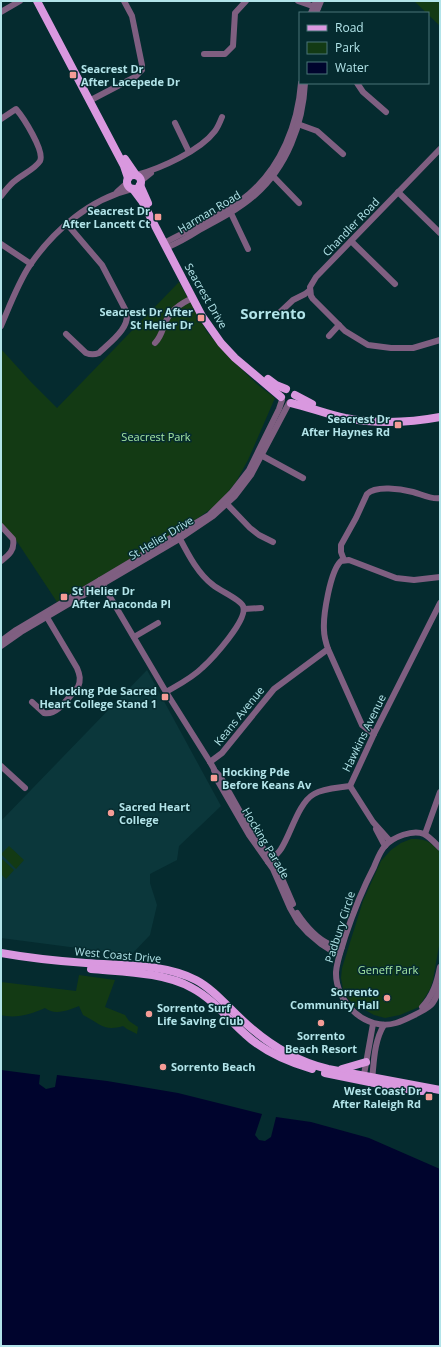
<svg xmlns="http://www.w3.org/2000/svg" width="441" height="1347" viewBox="0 0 441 1347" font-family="'Open Sans',sans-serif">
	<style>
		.built { fill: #0b373b }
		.green { fill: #133a14 }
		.water { fill: #00042d }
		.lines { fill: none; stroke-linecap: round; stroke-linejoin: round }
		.minor { stroke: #7f5f81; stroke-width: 6 }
		.major { stroke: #d998df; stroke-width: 8 }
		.poi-dot { fill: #f59c96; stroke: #052b2f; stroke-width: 1.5 }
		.labels { text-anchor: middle; stroke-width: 3; stroke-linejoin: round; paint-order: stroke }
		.poi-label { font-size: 11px; font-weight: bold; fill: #b2e4e9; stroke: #052b2f; text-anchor: start }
		.street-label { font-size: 11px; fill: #b2e4e9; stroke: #052b2f }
		.park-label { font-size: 11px; fill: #a4e5a2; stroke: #052b2f }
		.district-label { font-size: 15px; font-weight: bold; fill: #b2e4e9; stroke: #052b2f }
	</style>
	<rect width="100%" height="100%" fill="#052b2f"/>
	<!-- built -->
	<polygon class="built" points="147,670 221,806 179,846 177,860 150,874 150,883 157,905 150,935 131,955 1,938 1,821"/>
	<!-- green -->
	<g class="green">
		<polygon points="414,1 440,1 440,26"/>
		<polygon points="179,282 207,332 231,359 258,385 275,398 248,460 236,482 218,504 188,525 57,602 18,543 1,522 1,349 31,382 57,408"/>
		<path d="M411,839C427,839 429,841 440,852V940L433,980L430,989L419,1007L400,1015L385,1018L374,1015L362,1008L356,1007L347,997L343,989L341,978L342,968L363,901L381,861L391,850L401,843Z"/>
		<polygon points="9,846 24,860 16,869 1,854"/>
		<polygon points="1,858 14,870 6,879 1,874"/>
		<path d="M79,975L115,980L105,1007L125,1015L129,1021L138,1027L137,1034L127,1029L123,1026C104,1032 99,1023 83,1015L79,1006C69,1010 55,1016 45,1008C31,1014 16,1019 1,1015V982L76,991Z"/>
	</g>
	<!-- water -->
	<polygon class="water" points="1,1070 40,1075 39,1084 46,1089 55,1087 57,1075 107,1081 178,1093 262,1114 255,1135 259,1140 265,1141 271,1137 276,1117 311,1122 369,1138 440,1169 440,1346 1,1346"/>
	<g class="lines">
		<!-- minor -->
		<g class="minor">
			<polyline points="298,1 318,8"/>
			<polyline points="1,12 20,1"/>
			<polyline points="311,13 316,1"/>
			<polyline points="316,13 321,1"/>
			<polyline points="204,54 225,54 233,46 235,13 246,1"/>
			<polyline points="357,83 363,92 386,112"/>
			<polyline points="89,101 135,77 142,70 142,65 132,16 124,1"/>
			<path d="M1,119L16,109C23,117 45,151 40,161C35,169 23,174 16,180C10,184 6,190 1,196"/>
			<polyline points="175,123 189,152"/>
			<polyline points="295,123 317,131 343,154"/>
			<polyline points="440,149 316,277 310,287 311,296 313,299 345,331 368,345 391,348 413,348 440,340"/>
			<polyline points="271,174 299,203"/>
			<path d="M137,175C161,168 200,151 215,131C218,127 220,122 222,117"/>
			<polyline points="141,181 151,173"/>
			<polyline points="117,192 127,183"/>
			<polyline points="398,192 440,233"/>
			<polyline points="229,209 248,249"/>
			<polyline points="351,241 395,284"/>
			<path d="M164,243C192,228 224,215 249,194C281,167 298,124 301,83"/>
			<polyline points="1,244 31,264"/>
			<path d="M166,248C178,243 190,236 201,229C220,219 239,209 255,195C287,167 303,124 305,83"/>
			<polyline points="276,316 293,300 305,294 310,290"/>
			<path d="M1,326C10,305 18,283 30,265C54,230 90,199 132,189"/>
			<path d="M66,334L86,353C91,355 94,355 99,353C109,343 132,327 126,311L102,265L67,224"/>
			<polyline points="329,336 339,325"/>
			<path d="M155,343C161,337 162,331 165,323C170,311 181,303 193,298"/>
			<polyline points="259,454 303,478"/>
			<polyline points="225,502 250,528 259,535 273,542"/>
			<path d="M1,526L13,539C15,550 9,555 1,561"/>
			<path d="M344,560L341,552V545L356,518L367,494C376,485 401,489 413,492C421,494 432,500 440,498"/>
			<polyline points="100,580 166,692 210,762 214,769 216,778 249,835 273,869 290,908 298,922 308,933 321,944 332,951 340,953"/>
			<polyline points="244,609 261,608"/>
			<polyline points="134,637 158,623"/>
			<polyline points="1,641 16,630 209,515 232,492 249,470 279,409 282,400"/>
			<polyline points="1,646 21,632 176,541 213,516 235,496 251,475 289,403"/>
			<polyline points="328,649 362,725 374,734"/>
			<path d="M166,692C178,685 192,678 202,668C212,659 249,619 243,606C240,599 220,591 213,585C197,573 187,552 178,535"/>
			<path d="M32,702L44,713C58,716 69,696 78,687C81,680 80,675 77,668L45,614"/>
			<path d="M210,762L222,753L274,689L328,649C326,643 324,637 324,630C323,616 330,571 341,561L349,560L396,578L414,580L440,577"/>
			<polyline points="1,766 25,788"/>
			<polyline points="214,770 220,776 252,833 277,867 293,904"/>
			<polyline points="350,786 373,822 390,841"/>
			<polyline points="376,829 385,846"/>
			<polyline points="425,834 440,792"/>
			<path d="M440,848C435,843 430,837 424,834C413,829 393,837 385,846C380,851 377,860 374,867C362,890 353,913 345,937C342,948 337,960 336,972C335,1002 366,1032 396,1023C403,1021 426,1010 431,1005C436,1000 438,993 440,986"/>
			<path d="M268,862C273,858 278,854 281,849C291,834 298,803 314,794C324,788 338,788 350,786L374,734L440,603"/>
			<path d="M297,913C305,925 316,938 329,944C333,946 338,946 342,947"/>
			<path d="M422,1007C433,996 437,982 440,967"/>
			<polyline points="363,1080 373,1024"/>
			<path d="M372,1080C374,1062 374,1041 384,1025"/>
		</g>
		<!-- major -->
		<g class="major">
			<polyline points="37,1 124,166 128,178"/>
			<polyline points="125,159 136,175"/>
			<circle cx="134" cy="182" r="7"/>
			<polyline points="140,185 148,203"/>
			<polyline points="133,189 142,201 202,316 221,343 235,358 281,397"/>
			<polyline points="268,379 276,385 286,389"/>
			<polyline points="295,395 312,404"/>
			<path d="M291,403C309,407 326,414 345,418C377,424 408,423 440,417"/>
			<path d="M1,953C29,958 57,961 86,963C122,966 162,963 196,980C213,989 226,1005 240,1018C265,1042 294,1061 328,1069L440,1090"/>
			<path d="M91,969C123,972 164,972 192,988C213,999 228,1019 245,1034C263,1051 288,1062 312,1069"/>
			<polyline points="342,1069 366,1062"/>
			<polyline points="325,1073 399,1088 422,1091"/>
		</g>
	</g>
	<!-- markers -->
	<g class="poi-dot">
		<rect x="69" y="71" width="8" height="8" rx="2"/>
		<rect x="154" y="213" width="8" height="8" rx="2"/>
		<rect x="197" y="314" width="8" height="8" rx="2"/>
		<rect x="394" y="421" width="8" height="8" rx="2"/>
		<rect x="60" y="593" width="8" height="8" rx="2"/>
		<rect x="161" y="693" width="8" height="8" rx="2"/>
		<rect x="210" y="774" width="8" height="8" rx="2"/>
		<circle cx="111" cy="813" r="4"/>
		<circle cx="387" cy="998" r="4"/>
		<circle cx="149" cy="1014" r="4"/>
		<circle cx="321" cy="1023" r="4"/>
		<circle cx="163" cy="1067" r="4"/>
		<rect x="425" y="1093" width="8" height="8" rx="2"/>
	</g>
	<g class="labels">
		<!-- poi labels -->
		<g class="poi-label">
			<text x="81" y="73">Seacrest Dr<tspan x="81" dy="13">After Lacepede Dr</tspan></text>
			<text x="150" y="215" text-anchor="end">Seacrest Dr<tspan x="150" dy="13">After Lancett Ct</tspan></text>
			<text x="193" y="316" text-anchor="end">Seacrest Dr After<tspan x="193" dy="13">St Helier Dr</tspan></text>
			<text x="390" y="423" text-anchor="end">Seacrest Dr<tspan x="390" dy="13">After Haynes Rd</tspan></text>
			<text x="72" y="595">St Helier Dr<tspan x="72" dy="13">After Anaconda Pl</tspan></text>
			<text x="157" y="695" text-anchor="end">Hocking Pde Sacred<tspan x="157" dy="13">Heart College Stand 1</tspan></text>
			<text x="222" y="776">Hocking Pde<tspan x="222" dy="13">Before Keans Av</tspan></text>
			<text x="119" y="811">Sacred Heart<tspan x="119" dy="13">College</tspan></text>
			<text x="379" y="996" text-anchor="end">Sorrento<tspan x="379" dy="13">Community Hall</tspan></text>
			<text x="157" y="1012">Sorrento Surf<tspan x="157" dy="13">Life Saving Club</tspan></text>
			<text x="321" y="1040" text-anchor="middle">Sorrento<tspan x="321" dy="13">Beach Resort</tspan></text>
			<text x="171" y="1071">Sorrento Beach</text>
			<text x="421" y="1095" text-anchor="end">West Coast Dr<tspan x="421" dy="13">After Raleigh Rd</tspan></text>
		</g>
		<!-- street labels -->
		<g class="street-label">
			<text transform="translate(209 212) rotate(-31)" y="4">Harman Road</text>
			<text transform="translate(351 227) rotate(-46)" y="4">Chandler Road</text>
			<text transform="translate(206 296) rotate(60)" y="4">Seacrest Drive</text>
			<text transform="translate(161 538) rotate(-31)" y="4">St Helier Drive</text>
			<text transform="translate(239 716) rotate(-51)" y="4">Keans Avenue</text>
			<text transform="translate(364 733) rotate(-64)" y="4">Hawkins Avenue</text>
			<text transform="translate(266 843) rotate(59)" y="4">Hocking Parade</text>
			<text transform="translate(340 927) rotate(-72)" y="4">Padbury Circle</text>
			<text transform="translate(118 955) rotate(5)" y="4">West Coast Drive</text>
		</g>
		<!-- park labels -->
		<g class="park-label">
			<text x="156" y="441">Seacrest Park</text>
			<text x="388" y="974">Geneff Park</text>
		</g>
		<!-- district labels -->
		<g class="district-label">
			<text x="273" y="319">Sorrento</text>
		</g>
	</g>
	<!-- border -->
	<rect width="441" height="1347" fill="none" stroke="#b2e4e9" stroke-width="4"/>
	<!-- legend -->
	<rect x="299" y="12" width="130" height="72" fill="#052b2f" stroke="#4a7579"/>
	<rect x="307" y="25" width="20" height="6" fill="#d998df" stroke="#4a7579"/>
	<text x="335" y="32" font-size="12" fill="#b2e4e9">Road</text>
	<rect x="307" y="42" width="20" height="12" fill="#133a14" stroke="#4a7579"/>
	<text x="335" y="52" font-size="12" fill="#b2e4e9">Park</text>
	<rect x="307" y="62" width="20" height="12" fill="#00042d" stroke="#4a7579"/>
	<text x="335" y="72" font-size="12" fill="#b2e4e9">Water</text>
</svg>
